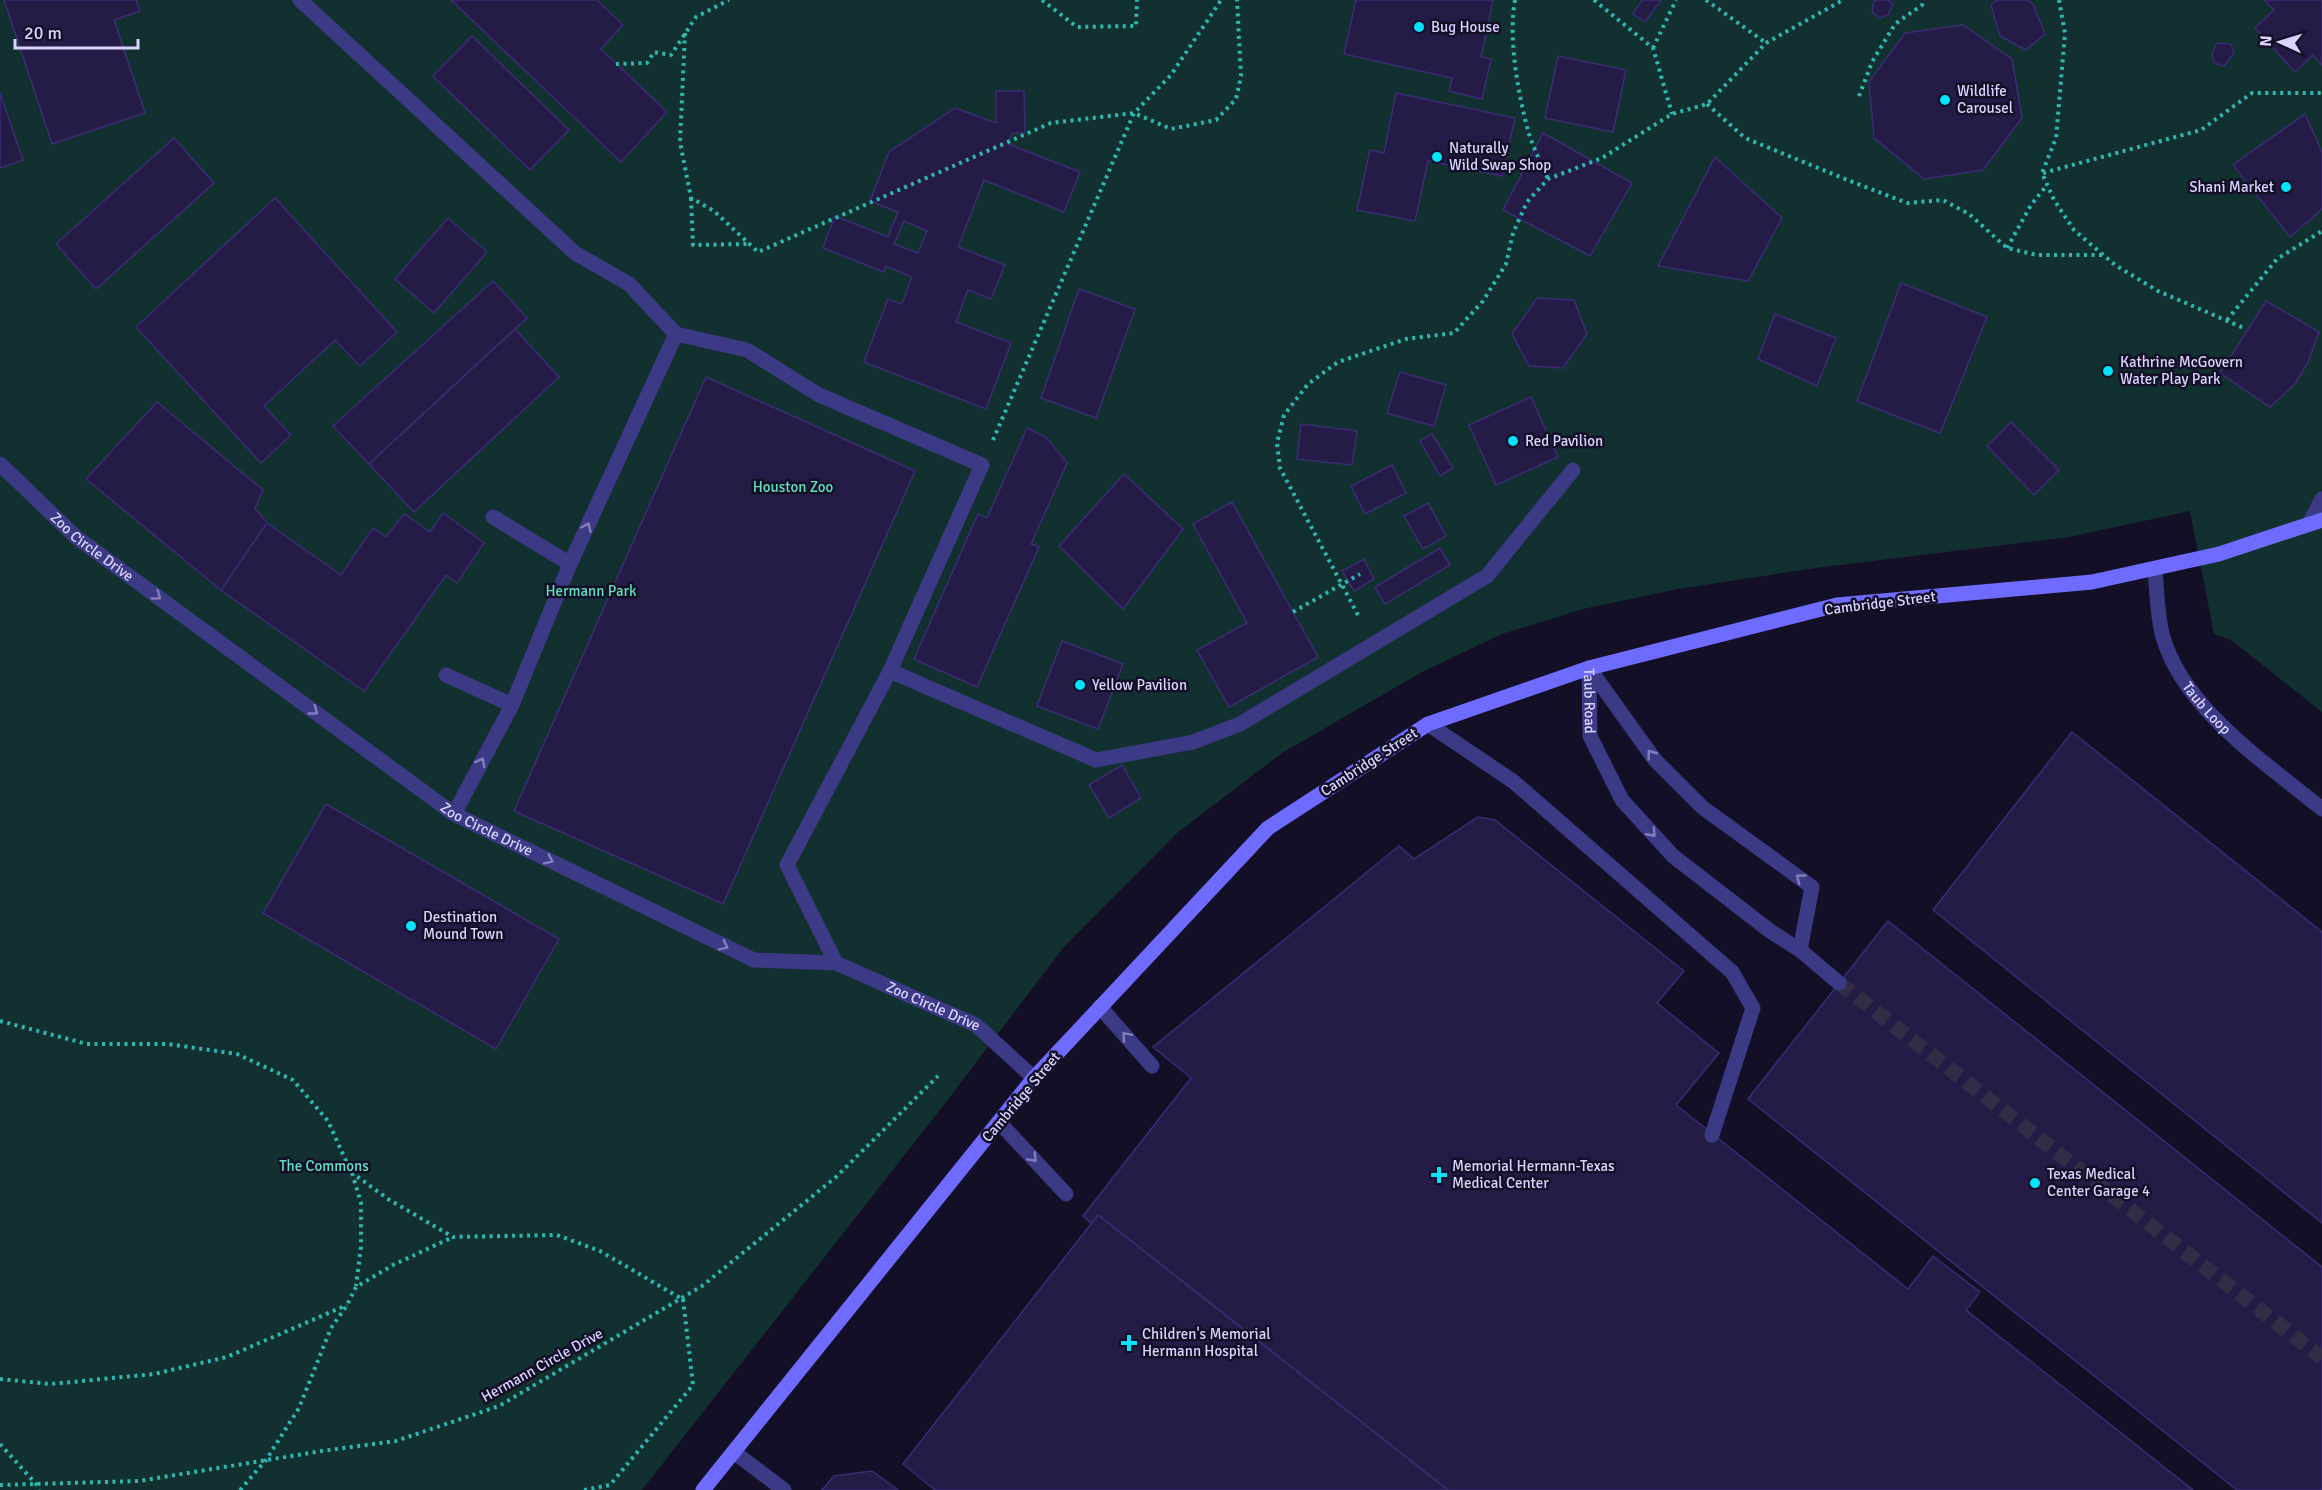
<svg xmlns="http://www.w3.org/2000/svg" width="2322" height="1490" viewBox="0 0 2322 1490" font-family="Signika,sans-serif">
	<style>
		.green { fill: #12302f }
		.building { fill: #241b47; stroke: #3b2d73; stroke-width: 1.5; fill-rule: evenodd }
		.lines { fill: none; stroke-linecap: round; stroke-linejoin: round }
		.street-tunnel { stroke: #312d47; stroke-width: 15; stroke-dasharray: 15 8; stroke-linecap: butt }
		.path { stroke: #2fb8b0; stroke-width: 4; stroke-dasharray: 3 4.5; stroke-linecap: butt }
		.lane { stroke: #3d3a85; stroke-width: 15 }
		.street { stroke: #3d3a85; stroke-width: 15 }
		.secondary { stroke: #6f6bff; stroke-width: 15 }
		.oneway { stroke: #837fbc }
		.poi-dot { fill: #00e5ff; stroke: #130f26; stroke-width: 2 }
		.labels { text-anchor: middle; stroke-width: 5; stroke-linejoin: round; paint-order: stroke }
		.poi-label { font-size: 15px; fill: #d9d4ff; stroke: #130f26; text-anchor: start }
		.park-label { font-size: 15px; fill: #5fe0c0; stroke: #130f26 }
		.street-label { font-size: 15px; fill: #d9d4ff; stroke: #130f26 }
	</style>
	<rect width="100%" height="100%" fill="#130f26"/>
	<!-- green -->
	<polygon class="green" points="0,0 2322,0 2322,712 2231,640 2214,634 2190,511 2069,537 1816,568 1678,589 1583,609 1502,634 1422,672 1282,753 1177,833 1063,948 950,1097 642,1490 0,1490"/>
	<!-- building -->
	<g class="building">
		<polygon points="4,0 136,0 140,11 114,20 145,113 52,144"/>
		<polygon points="451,0 597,0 623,25 601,49 667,112 621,162"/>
		<polygon points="1356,0 1493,0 1481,57 1491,59 1482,99 1449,91 1452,78 1344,54"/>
		<polygon points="1642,0 1661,0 1645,22 1633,14"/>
		<polygon points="1878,0 1887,0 1893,4 1888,15 1880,18 1872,12 1874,1"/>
		<polygon points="1997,0 2027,0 2033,4 2045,34 2026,50 2000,36 1991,5"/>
		<polygon points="2264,0 2322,0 2322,65 2313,55 2295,72 2255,28 2274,10"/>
		<polygon points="1963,25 2012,59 2022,118 1983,170 1924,179 1874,138 1869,82 1905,33"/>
		<polygon points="472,36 569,130 530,170 433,76"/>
		<polygon points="2217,43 2231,44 2234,53 2224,66 2214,63 2212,53"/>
		<polygon points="1558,56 1626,70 1613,132 1545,118"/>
		<path d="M996,91H1024L1025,133H1012L1008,144L1080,172L1064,212L984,180L958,247L1005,265L991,299L968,290L956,322L1011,343L986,409L864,362L888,299L902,304L912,277L886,266L884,272L823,248L835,216L888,237L898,212L870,201L889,152L955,108L996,123ZM904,221L927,231L918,253L894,244Z"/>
		<polygon points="0,93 23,160 0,168"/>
		<polygon points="1396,93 1515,118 1502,176 1428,161 1415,221 1357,210 1370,150 1384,153"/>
		<polygon points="2305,114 2322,152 2322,209 2290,237 2233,165"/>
		<polygon points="1543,133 1632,183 1590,256 1503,210"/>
		<polygon points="174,138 214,183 96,289 56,244"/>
		<polygon points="1715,157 1782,218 1748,281 1658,266"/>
		<polygon points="275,198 397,332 360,366 335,340 264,406 291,435 261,463 136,327"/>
		<polygon points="448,218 487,252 434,313 395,279"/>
		<polygon points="493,281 527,318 369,464 333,426"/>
		<polygon points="1901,283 1987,317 1940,433 1857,401"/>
		<polygon points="1079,289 1135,309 1096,418 1041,398"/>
		<polygon points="1537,298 1574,300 1587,334 1563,368 1529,366 1512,334"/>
		<polygon points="2266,301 2319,332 2308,362 2295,384 2270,407 2220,373"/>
		<polygon points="1775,314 1836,338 1817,386 1758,359"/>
		<polygon points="515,329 559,377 414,512 369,464"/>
		<polygon points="1400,372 1446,385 1434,426 1387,413"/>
		<polygon points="706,377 915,471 723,904 514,811"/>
		<polygon points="1531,397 1558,457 1496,485 1469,425"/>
		<polygon points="157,402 263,490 255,508 267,523 221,590 86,479"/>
		<polygon points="2011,422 2059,470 2034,495 1987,446"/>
		<polygon points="1301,424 1357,431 1352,465 1297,459"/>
		<polygon points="1027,428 1046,437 1067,463 1031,544 1039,547 977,687 914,659 978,514 987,518"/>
		<polygon points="1432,434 1453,468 1440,476 1420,441"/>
		<polygon points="1392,465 1406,493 1365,514 1351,486"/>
		<polygon points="1124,474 1183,529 1123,609 1059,546"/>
		<polygon points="1232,502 1318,657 1229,707 1197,650 1247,623 1193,524"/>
		<polygon points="1428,503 1446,536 1423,549 1404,516"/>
		<polygon points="443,513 484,543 457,583 446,575 364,691 221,590 267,523 341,575 373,528 386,537 404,514 430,532"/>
		<polygon points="1440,548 1450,565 1385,604 1375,587"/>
		<polygon points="1364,559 1374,579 1354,591 1342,571"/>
		<polygon points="1062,641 1123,664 1098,729 1037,706"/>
		<polygon points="2072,732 2322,932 2322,1223 1933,910"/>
		<polygon points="1122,765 1141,798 1109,818 1089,785"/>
		<polygon points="326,804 559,939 496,1049 263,913"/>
		<polygon points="1478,817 1495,820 1684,971 1657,1003 1719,1053 1676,1105 1908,1289 1933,1256 1980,1292 1966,1310 2193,1490 1448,1490 1098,1215 1091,1223 1083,1216 1191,1078 1153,1047 1399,846 1414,859"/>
		<polygon points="1888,921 2322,1267 2322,1490 2237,1490 1748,1099"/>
		<polygon points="1098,1215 1448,1490 935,1490 903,1464"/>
		<polygon points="872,1471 898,1490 822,1490 834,1476"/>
	</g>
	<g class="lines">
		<!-- street-tunnel -->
		<polyline class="street-tunnel" points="1839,983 2322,1358"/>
		<!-- path -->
		<g class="path">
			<polyline points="1042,0 1077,27 1136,26 1137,0"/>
			<path d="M1515,0C1508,39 1518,92 1528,131C1533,147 1541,163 1548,179"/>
			<polyline points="1594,0 1653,48 1672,114"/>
			<polyline points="1706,0 1766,43"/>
			<polyline points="2059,0 2065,33 2060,92 2056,138 2042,173 2054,200 2074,230 2115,265 2158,291 2246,329"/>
			<polyline points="685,33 680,142 691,198 714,211 758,252 1051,123 1134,113 1171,129 1216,120 1236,99 1241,76 1237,0"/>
			<polyline points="1653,48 1676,0"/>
			<polyline points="616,64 647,63 654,52 671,55 696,17 729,0"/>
			<polyline points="1859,96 1872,62 1895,24 1922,5 1923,0"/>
			<polyline points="1707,104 1745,138 1845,179 1907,203 1943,200 1969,214 2007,248 2037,255 2103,255"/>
			<polyline points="2043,173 2201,130 2252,93 2322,93"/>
			<polyline points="691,198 693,245 749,244"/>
			<polyline points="2007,248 2031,205 2047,185"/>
			<polyline points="2227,320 2277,259 2322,231"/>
			<polyline points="993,440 1134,113 1171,75 1221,0"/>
			<polyline points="1293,612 1360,574"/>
			<polyline points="1358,615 1280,468 1277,443 1284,415 1308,384 1338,362 1406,339 1454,333 1483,301 1506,264 1513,233 1527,202 1548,179 1602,158 1672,114 1707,104 1766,43 1843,0"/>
			<polyline points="0,1021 87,1044 168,1044 237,1054 293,1080 328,1121 351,1172 388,1199 453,1237 557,1235 600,1251 682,1299"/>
			<polyline points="352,1173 361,1203 361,1247 356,1286"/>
			<polyline points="0,1379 51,1384 154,1374 227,1357 347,1305"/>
			<polyline points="0,1444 36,1484 39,1490"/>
			<polyline points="0,1485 139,1481 322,1451 396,1441 499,1406 702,1286 836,1177 938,1076"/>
			<polyline points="240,1490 266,1460 299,1408 331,1328 347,1305 356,1287 393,1265 453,1237"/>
			<polyline points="584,1490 610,1485 693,1385 683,1299"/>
		</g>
		<!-- lane -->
		<g class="lane">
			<polyline points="300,0 575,253 629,284 676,334 747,350 819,395 982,465 890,671 787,865 836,963"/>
			<path id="s1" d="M0,464L76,537L454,814L754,960L836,963L976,1025L1034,1078"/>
			<polyline points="493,517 570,564"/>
			<polyline points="2309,524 2322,499"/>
			<path id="s2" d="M2155,569C2157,591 2157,616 2163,637C2183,708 2267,764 2322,809"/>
			<polyline points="890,671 1096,760 1193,742 1240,724 1487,576 1573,470"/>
			<polyline points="446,675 512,705"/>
			<polyline points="1428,724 1514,782 1732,972 1753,1008 1712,1135"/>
			<polyline points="454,814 512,705 570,564 676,334"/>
			<polyline points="1100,1007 1152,1066"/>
			<polyline points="999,1122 1066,1194"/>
			<polyline points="734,1452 784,1490"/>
		</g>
		<!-- street -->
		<g class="street">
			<path id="s3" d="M1589,668L1590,736L1622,800L1673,856L1770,931L1800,950L1839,983"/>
			<polyline points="1589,668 1655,760 1702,807 1812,887 1800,950"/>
		</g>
		<!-- secondary -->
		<polyline class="secondary" points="703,1490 1034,1078 1268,828 1428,724 1589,668 1837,605 2092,582 2219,554 2322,520"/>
	</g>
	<!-- one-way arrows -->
	<defs><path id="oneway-chevron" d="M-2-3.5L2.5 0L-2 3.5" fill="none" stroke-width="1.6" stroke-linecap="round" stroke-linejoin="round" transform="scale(1.5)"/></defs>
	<g class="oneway">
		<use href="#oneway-chevron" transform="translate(587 527) rotate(-65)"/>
		<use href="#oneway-chevron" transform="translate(157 596) rotate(36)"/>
		<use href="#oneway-chevron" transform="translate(314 711) rotate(36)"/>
		<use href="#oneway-chevron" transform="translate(1651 754) rotate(-127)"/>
		<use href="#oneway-chevron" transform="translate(481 762) rotate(-62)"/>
		<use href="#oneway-chevron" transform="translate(1652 833) rotate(48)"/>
		<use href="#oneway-chevron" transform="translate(549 860) rotate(26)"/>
		<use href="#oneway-chevron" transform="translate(1800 878) rotate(-144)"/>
		<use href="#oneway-chevron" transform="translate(724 946) rotate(26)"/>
		<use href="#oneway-chevron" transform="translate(1126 1036) rotate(-131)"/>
		<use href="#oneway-chevron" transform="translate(1033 1158) rotate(47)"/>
	</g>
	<!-- markers -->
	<g class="poi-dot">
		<circle cx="1419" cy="27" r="6"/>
		<circle cx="1945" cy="100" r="6"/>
		<circle cx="1437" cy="157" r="6"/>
		<circle cx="2286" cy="187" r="6"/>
		<circle cx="2108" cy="371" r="6"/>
		<circle cx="1513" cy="441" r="6"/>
		<circle cx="1080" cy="685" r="6"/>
		<circle cx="411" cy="926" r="6"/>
		<path d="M1436 1166h6v6h6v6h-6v6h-6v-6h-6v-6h6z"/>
		<circle cx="2035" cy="1183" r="6"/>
		<path d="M1126 1334h6v6h6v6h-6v6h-6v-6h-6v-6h6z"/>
	</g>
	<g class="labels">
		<!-- poi labels -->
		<g class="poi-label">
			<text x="1431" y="32">Bug House</text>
			<text x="1957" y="96">Wildlife<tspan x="1957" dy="17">Carousel</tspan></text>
			<text x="1449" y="153">Naturally<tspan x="1449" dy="17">Wild Swap Shop</tspan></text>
			<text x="2274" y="192" text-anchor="end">Shani Market</text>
			<text x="2120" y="367">Kathrine McGovern<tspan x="2120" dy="17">Water Play Park</tspan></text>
			<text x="1525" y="446">Red Pavilion</text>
			<text x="1092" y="690">Yellow Pavilion</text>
			<text x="423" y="922">Destination<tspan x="423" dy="17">Mound Town</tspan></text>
			<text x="1452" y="1171">Memorial Hermann-Texas<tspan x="1452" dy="17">Medical Center</tspan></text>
			<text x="2047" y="1179">Texas Medical<tspan x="2047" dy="17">Center Garage 4</tspan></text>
			<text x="1142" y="1339">Children's Memorial<tspan x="1142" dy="17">Hermann Hospital</tspan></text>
		</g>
		<!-- park labels -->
		<g class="park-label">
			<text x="793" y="492">Houston Zoo</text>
			<text x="591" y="596">Hermann Park</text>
			<text x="324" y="1171">The Commons</text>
		</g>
		<!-- street labels -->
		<g class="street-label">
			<text dy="5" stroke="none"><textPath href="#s1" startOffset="124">Zoo Circle Drive</textPath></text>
			<text transform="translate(1880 603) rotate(-7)" y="5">Cambridge Street</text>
			<text dy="5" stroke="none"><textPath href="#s3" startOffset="33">Taub Road</textPath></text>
			<text dy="5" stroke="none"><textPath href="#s2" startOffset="153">Taub Loop</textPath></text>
			<text transform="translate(1369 762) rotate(-33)" y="5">Cambridge Street</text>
			<text dy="5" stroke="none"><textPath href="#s1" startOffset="610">Zoo Circle Drive</textPath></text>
			<text dy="5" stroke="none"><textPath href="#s1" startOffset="1096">Zoo Circle Drive</textPath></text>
			<text transform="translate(1021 1097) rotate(-50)" y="5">Cambridge Street</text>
			<text transform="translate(542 1365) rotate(-29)" y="5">Hermann Circle Drive</text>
		</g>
	</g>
	<!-- north arrow -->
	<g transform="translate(2280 42) rotate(274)" stroke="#130f26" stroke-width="4.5" paint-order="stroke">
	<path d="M0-4.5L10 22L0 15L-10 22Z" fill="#d9d4ff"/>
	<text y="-9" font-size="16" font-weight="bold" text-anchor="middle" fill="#d9d4ff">N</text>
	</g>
	<!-- scale -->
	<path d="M15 39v9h123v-9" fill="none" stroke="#d9d4ff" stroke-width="3"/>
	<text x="24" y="39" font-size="18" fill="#d9d4ff" stroke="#130f26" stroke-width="4.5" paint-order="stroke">20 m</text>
</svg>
